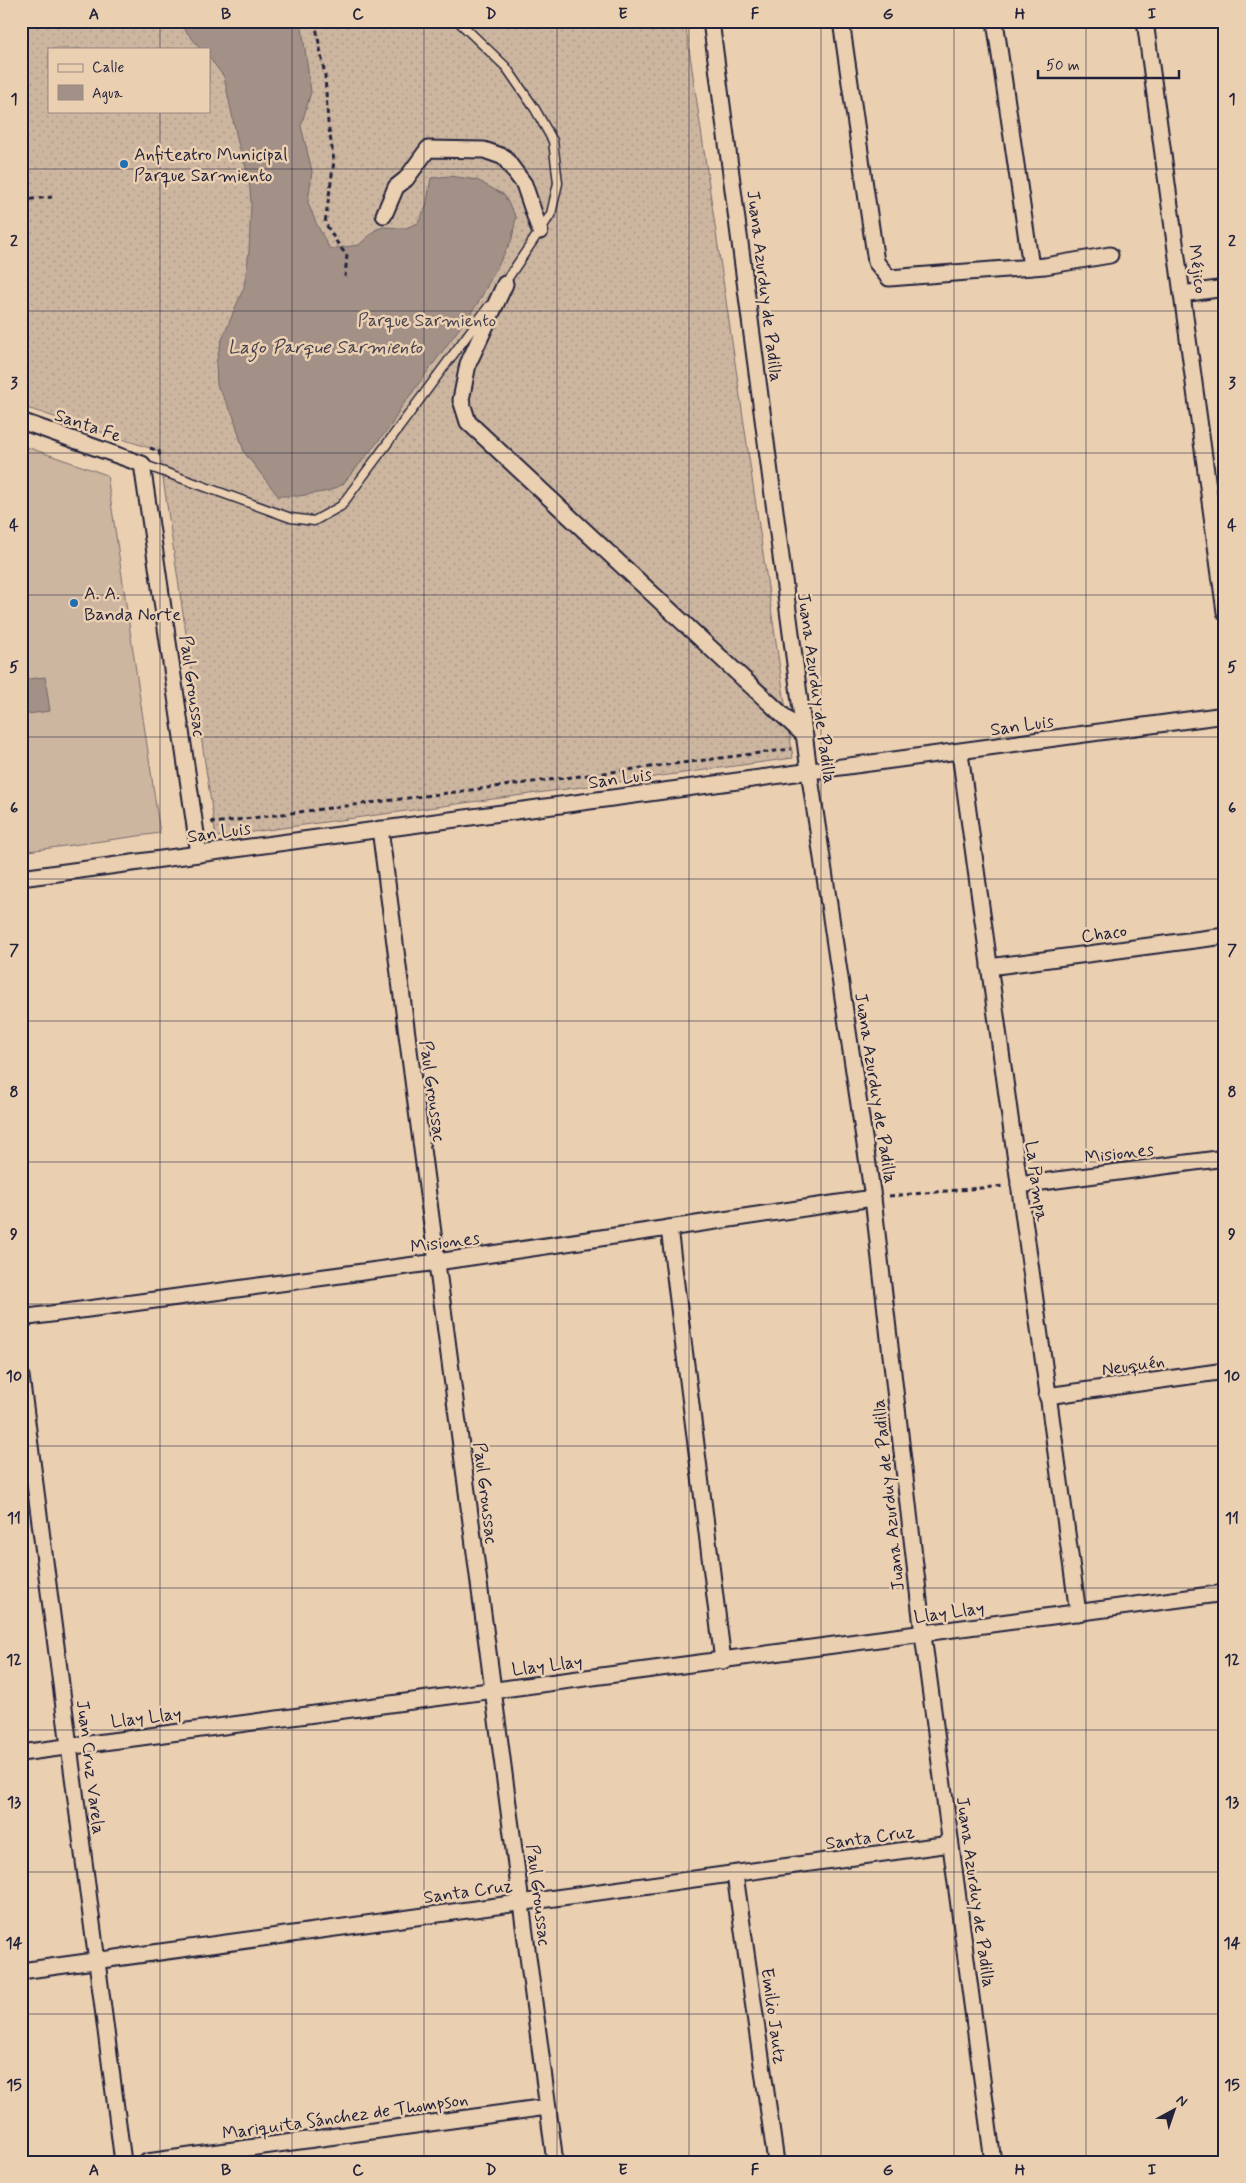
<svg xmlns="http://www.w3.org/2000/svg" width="1246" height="2183" viewBox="0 0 1246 2183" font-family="Mynerve,sans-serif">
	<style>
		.grass { fill: url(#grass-dots); stroke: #786c6e; fill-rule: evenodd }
		.garden { fill: #cdb6a0; stroke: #786c6e }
		.water { fill: #a39187; stroke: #6f6569 }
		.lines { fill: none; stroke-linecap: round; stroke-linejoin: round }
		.lane-casing { stroke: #22223b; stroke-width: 11 }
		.street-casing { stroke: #22223b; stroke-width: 19 }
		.path { stroke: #22223b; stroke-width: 3; stroke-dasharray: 5 4; stroke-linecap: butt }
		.lane { stroke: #eacfb1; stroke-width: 8 }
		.street { stroke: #eacfb1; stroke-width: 15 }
		.grid { fill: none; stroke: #22223b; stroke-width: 1; stroke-opacity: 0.55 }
		.poi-dot { fill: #1f6fb2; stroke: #eacfb1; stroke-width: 2 }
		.labels { text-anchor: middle; stroke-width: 5; stroke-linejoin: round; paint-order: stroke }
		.poi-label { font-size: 18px; fill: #22223b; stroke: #eacfb1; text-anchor: start }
		.street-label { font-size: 18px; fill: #22223b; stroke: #eacfb1 }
		.park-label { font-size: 18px; fill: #44404f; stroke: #eacfb1 }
		.water-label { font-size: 19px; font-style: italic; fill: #423e4e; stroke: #eacfb1 }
		.neatline { fill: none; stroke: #22223b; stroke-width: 2 }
		.grid-label { font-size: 16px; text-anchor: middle; font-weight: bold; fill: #22223b }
	</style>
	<defs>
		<pattern id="grass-dots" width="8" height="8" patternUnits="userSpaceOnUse" patternTransform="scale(1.25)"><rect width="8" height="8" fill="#cdb6a0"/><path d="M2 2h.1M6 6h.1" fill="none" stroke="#b09c8b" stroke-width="1.8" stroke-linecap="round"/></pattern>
	</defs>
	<rect width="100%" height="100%" fill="#eacfb1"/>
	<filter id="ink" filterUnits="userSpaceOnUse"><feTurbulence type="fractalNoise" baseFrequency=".02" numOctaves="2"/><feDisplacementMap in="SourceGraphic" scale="10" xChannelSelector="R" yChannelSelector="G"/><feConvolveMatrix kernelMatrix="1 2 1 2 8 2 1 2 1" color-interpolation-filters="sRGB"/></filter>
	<g filter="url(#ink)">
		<!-- grass -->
		<path class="grass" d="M21,21H685L793,758L216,837L159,451L21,406ZM49,49H209V111H49Z"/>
		<!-- garden -->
		<polygon class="garden" points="21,445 107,475 160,833 21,852"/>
		<!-- water -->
		<g class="water">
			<polygon points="183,21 301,21 311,92 301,126 312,171 308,203 317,225 330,249 359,245 375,230 383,227 406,228 418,223 426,207 431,178 450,176 477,180 504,195 516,217 512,239 478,303 400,409 390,427 343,484 329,491 299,496 278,496 244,452 233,415 217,385 216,363 221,342 244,287 249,252 251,203 249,177 238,143 224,77 209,57 209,49 201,49 184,29"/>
			<polygon points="45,677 50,711 21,715 21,680"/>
		</g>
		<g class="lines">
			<defs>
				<g id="lane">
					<polyline points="458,21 506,67 535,109 553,141 558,183 551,214 504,284"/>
					<polyline points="142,464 291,518 314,521 341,506 489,306"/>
				</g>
				<g id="street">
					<polyline points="711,21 809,771 873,1198 923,1635 993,2162"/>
					<polyline points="841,21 876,262 889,278 1045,266 1110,255"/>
					<polyline points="995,21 1031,267"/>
					<polyline points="1145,21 1225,612"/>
					<polyline points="384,215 396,187 406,179 428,149 484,150 504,157 524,184 540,231"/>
					<polyline points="505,284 468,364 461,400 468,422 805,736"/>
					<polyline points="1182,294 1225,288"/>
					<polyline points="21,421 142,464 199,854"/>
					<polyline points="960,753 1078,1613"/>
					<polyline points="380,829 555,2162"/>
					<path d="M21,878C422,823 824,773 1225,715"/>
					<polyline points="989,967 1225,936"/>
					<polyline points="1019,1185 1225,1158"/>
					<polyline points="669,1228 723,1661"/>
					<polyline points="21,1318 437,1262 873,1198"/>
					<polyline points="21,1376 123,2162"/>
					<polyline points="1047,1396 1225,1371"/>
					<polyline points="21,1753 1225,1593"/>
					<polyline points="735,1875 776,2162"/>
					<polyline points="21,1971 950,1844"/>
					<polyline points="147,2162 547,2107"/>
				</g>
			</defs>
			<!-- lane casing -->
			<use href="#lane" class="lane-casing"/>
			<!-- street casing -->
			<use href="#street" class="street-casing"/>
			<!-- path -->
			<g class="path">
				<path d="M315,21L325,76L328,123L334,161L325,223C333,235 337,245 347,255L345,277"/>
				<polyline points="21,200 52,197"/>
				<polyline points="150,448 159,451 160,457"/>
				<polyline points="212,820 213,823 791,749"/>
				<polyline points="889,1196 1005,1186"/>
			</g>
			<!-- lane -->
			<use href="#lane" class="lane"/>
			<!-- street -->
			<use href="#street" class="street"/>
		</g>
	</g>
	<!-- grid -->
	<path class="grid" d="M160,21V49M292,21V2162M424,21V2162M557,21V2162M689,21V2162M821,21V2162M954,21V2162M1086,21V2162M160,111V2162M21,169H1225M21,311H1225M21,453H1225M21,595H1225M21,737H1225M21,879H1225M21,1021H1225M21,1162H1225M21,1304H1225M21,1446H1225M21,1588H1225M21,1730H1225M21,1872H1225M21,2014H1225"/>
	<!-- markers -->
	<g class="poi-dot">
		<circle cx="124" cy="164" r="5"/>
		<circle cx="74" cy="603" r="5"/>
	</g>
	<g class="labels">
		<!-- poi labels -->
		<g class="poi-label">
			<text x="134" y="160">Anfiteatro Municipal<tspan x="134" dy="21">Parque Sarmiento</tspan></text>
			<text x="84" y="599">A. A.<tspan x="84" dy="21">Banda Norte</tspan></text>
		</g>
		<!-- street labels -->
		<g class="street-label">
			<text transform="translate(1198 269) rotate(82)" y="6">Méjico</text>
			<text transform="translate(765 286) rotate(83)" y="6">Juana Azurduy de Padilla</text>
			<text transform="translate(88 425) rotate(19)" y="6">Santa Fe</text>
			<text transform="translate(193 686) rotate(82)" y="6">Paul Groussac</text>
			<text transform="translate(817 688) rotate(82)" y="6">Juana Azurduy de Padilla</text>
			<text transform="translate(1022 725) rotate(-8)" y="6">San Luis</text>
			<text transform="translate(620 778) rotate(-8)" y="6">San Luis</text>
			<text transform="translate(219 832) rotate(-8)" y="6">San Luis</text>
			<text transform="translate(1104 933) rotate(-8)" y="6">Chaco</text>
			<text transform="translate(876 1088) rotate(81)" y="6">Juana Azurduy de Padilla</text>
			<text transform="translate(433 1091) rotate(82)" y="6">Paul Groussac</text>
			<text transform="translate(1119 1153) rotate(-7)" y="6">Misiones</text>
			<text transform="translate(1037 1181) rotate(82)" y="6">La Pampa</text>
			<text transform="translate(445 1242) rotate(-8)" y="6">Misiones</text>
			<text transform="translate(1133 1365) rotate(-8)" y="6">Neuquén</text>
			<text transform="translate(486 1493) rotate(83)" y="6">Paul Groussac</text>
			<text transform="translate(888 1495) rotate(-96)" y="6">Juana Azurduy de Padilla</text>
			<text transform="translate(949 1612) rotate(-8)" y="6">Llay Llay</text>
			<text transform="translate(547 1665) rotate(-7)" y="6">Llay Llay</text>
			<text transform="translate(146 1717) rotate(-7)" y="6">Llay Llay</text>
			<text transform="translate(91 1767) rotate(83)" y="6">Juan Cruz Varela</text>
			<text transform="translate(870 1837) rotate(-8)" y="6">Santa Cruz</text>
			<text transform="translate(468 1891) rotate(-8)" y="6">Santa Cruz</text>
			<text transform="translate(976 1892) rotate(82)" y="6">Juana Azurduy de Padilla</text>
			<text transform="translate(539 1895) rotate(83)" y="6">Paul Groussac</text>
			<text transform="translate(774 2016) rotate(82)" y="6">Emilio Jautz</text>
			<text transform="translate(345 2116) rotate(-8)" y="6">Mariquita Sánchez de Thompson</text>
		</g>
		<!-- park labels -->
		<g class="park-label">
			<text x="427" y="326">Parque Sarmiento</text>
		</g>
		<!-- water labels -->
		<g class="water-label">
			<text x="325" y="353">Lago Parque Sarmiento</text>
		</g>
	</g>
	<!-- margin -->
	<rect width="1246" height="2183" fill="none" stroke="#eacfb1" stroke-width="55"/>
	<!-- legend -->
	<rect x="48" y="48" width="162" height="65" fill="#eacfb1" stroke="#9a8a82"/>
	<rect x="58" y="64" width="25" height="8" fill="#eacfb1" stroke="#9a8a82"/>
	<text x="92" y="72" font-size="15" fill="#22223b">Calle</text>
	<rect x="58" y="85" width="25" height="15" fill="#a39187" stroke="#9a8a82"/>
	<text x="92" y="98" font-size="15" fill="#22223b">Agua</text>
	<!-- north arrow -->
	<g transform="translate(1174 2110) rotate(40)" stroke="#eacfb1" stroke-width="4" paint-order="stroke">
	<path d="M0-4L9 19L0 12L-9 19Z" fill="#22223b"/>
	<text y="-8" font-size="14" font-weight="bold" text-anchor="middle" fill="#22223b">N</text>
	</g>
	<!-- scale -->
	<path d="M1038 70v8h141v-8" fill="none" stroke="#22223b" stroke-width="2.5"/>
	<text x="1046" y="70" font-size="15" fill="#22223b" stroke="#eacfb1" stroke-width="4" paint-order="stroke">50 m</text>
	<rect x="28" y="28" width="1190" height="2128" class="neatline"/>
	<g class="grid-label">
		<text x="94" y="19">A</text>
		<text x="226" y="19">B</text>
		<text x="358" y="19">C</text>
		<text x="491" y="19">D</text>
		<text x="623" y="19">E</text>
		<text x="755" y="19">F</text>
		<text x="888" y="19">G</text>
		<text x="1020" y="19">H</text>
		<text x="1152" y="19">I</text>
		<text x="14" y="104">1</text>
		<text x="1232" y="104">1</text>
		<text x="14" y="246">2</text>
		<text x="1232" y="246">2</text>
		<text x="14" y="388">3</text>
		<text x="1232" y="388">3</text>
		<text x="14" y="530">4</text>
		<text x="1232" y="530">4</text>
		<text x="14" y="672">5</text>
		<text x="1232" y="672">5</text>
		<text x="14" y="813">6</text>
		<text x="1232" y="813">6</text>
		<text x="14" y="955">7</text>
		<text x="1232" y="955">7</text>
		<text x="14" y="1097">8</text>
		<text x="1232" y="1097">8</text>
		<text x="14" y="1239">9</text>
		<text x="1232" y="1239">9</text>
		<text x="14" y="1381">10</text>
		<text x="1232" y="1381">10</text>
		<text x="14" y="1523">11</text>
		<text x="1232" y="1523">11</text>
		<text x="14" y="1665">12</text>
		<text x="1232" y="1665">12</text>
		<text x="14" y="1807">13</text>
		<text x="1232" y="1807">13</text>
		<text x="14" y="1948">14</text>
		<text x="1232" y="1948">14</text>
		<text x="14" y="2090">15</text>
		<text x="1232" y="2090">15</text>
		<text x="94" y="2175">A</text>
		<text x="226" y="2175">B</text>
		<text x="358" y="2175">C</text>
		<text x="491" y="2175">D</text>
		<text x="623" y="2175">E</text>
		<text x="755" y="2175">F</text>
		<text x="888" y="2175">G</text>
		<text x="1020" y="2175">H</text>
		<text x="1152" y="2175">I</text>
	</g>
</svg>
